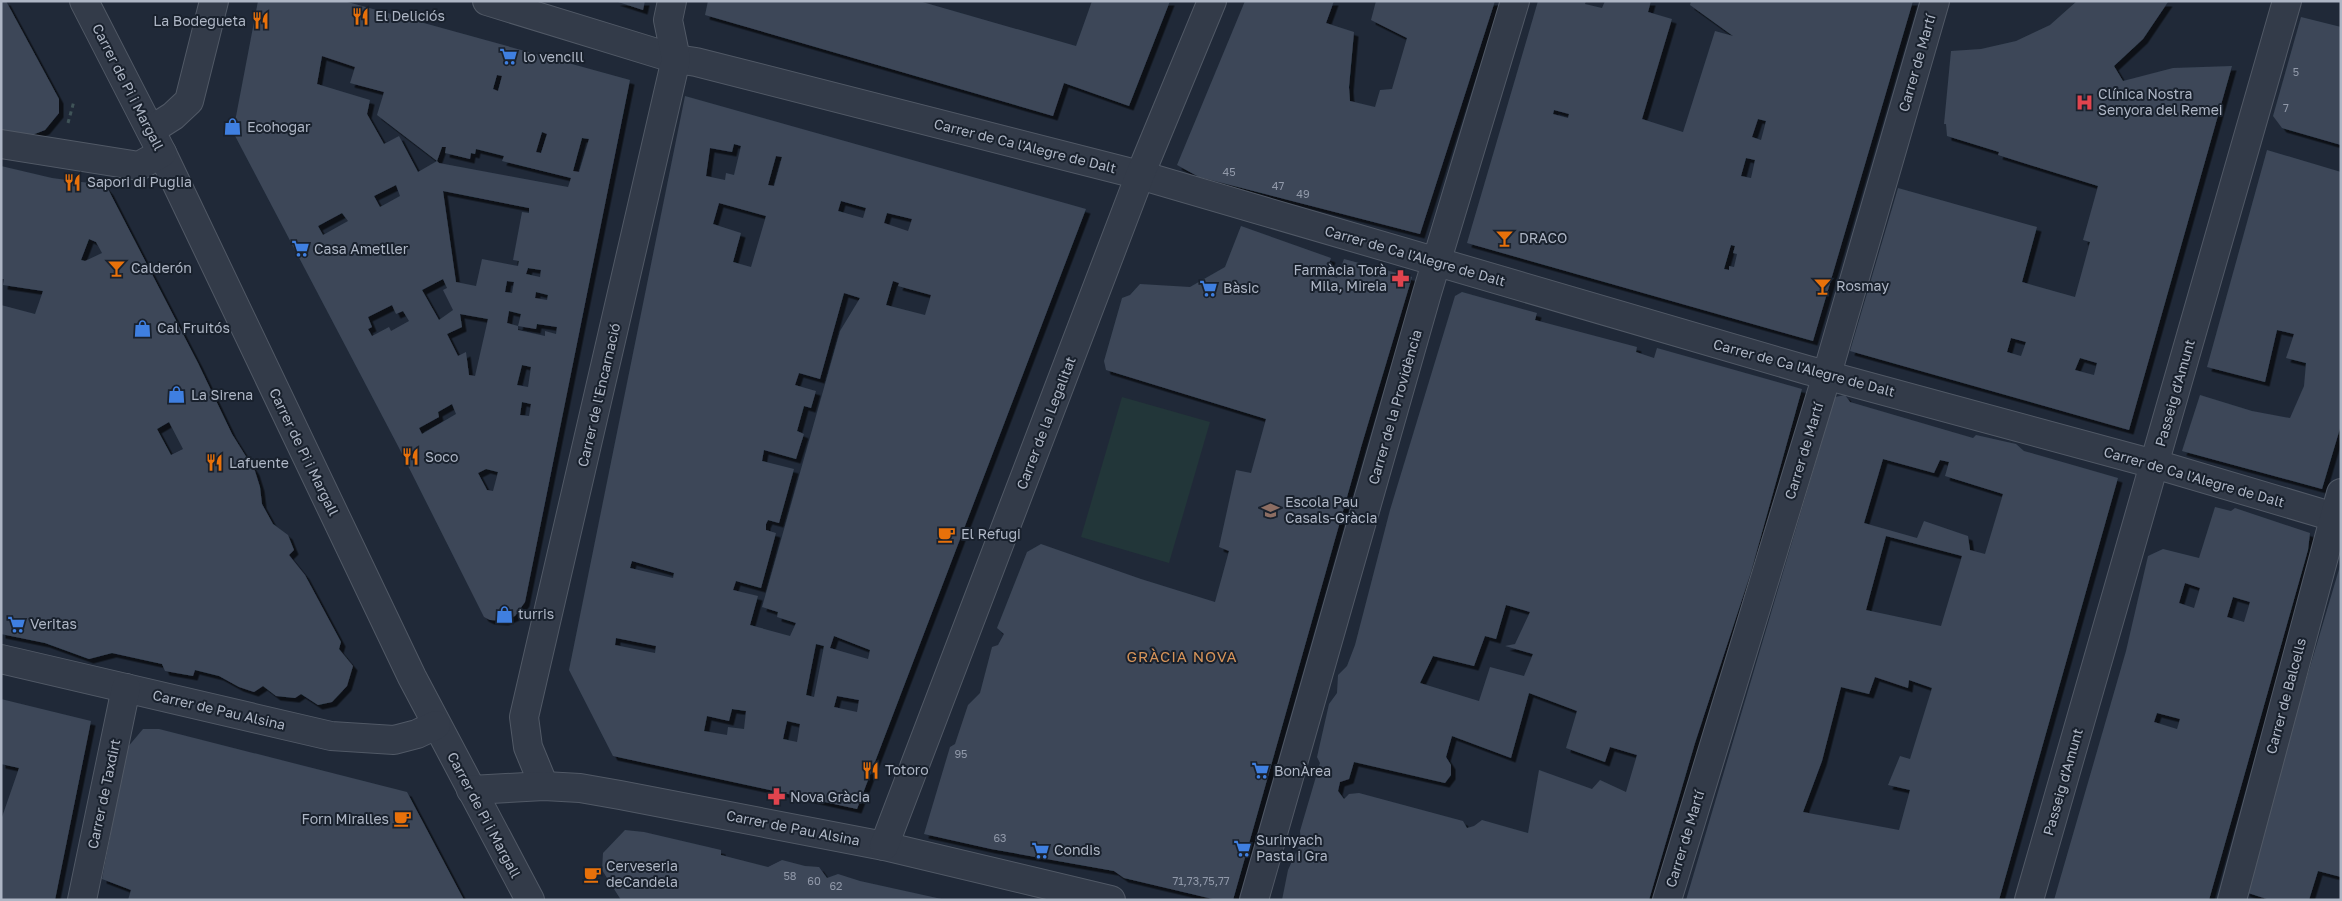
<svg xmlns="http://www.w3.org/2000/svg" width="2342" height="901" viewBox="0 0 2342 901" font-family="'Golos Text',sans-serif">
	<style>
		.green { fill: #223639 }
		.building { fill: #3c4758; fill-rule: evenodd; filter: url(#shadow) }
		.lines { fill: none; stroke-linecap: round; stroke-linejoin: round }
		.street-casing { stroke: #515966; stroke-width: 30 }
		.path { stroke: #3f5357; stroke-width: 3; stroke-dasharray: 4 4; stroke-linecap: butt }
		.street { stroke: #333b49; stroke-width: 28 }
		.labels { text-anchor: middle; stroke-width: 4; stroke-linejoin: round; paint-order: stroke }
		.number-label { font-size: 11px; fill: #929aaa }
		.poi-label { font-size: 14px; fill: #aeb6c5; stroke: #19212d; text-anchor: start }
		.street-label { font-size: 14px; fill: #aeb6c5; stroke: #19212d }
		.neighbourhood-label { font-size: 15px; letter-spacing: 1px; fill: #d59359; stroke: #19212d }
	</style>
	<defs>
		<filter id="shadow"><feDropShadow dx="4.5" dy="4.5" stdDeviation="0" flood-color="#0009"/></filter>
	</defs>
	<rect width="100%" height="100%" fill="#202938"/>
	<!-- green -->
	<polygon class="green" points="1122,397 1210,422 1169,563 1081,537"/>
	<!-- building -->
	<g class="building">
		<polygon points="1,1 6,1 59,99 59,113 45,130 27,137 1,133"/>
		<path d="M258,1H344L630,80L525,602L515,616L504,621L490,620L484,617L398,446L233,132ZM322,56L355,67L350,83L384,92L377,115L437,161L418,172L399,136L384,144L367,114L370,100L317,84ZM497,75L502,76L498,91L493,89ZM542,132L547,134L541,153L536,152ZM582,138L589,139L579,172L573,171ZM442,147H446L445,153L470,159L471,153L475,154L476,149L504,156L502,161L571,178L568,187L439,163L437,161ZM396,185L400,196L380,207L374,196ZM443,191L529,208V213L522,212L513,260L519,261L518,266L482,259L476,286L456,282ZM342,213L348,221L323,235L318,226ZM528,268L541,270L540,277L526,274ZM443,279L447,288L443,290L453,310L439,320L422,290ZM507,281L514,282L512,293L505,292ZM536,292L548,295L547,300L535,298ZM392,305L396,314L403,311L409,321L391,331L389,327L372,336L368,329L372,327L368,317ZM509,311L521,314L518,326L536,329L537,324L557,327L556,334L545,331V336L518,330V326L507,323ZM460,314L488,319L475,376L469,375L466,352L458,356L447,334L462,327ZM522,365L531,367L528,387L517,385ZM522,402L531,404L529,416L520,415ZM452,404L456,414L422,434L419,428L439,417L438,412ZM486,469L498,472L493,491L487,490L478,473Z"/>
		<polygon points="615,1 645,1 643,10"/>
		<polygon points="708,1 919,1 1076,46 1092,1 1170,1 1129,106 1064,83 1053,116 705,15"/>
		<polygon points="1245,1 1334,1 1326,23 1354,32 1349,87 1350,101 1375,107 1380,90 1392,89 1407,38 1371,20 1376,1 1495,1 1420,234 1199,177 1177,165"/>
		<path d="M1538,1H1586L1585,4L1602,8L1605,1H1651L1648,12L1672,19L1642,119L1683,132L1715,31L1733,36L1690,5L1691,1H1913L1813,341L1467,243ZM1554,110L1569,114L1568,118L1553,114ZM1758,119L1766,121L1761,140L1752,137ZM1746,158L1755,160L1751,178L1741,176ZM1731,245L1735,246L1733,253L1737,254L1734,267L1729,266V270L1724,269Z"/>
		<path d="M2077,1L2168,2L2143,39L2114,66L2123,81L2173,68L2232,66L2129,430L1850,351L1898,188L2037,227L2022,282L2075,297L2090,242L2083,240L2098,186L1998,155L1999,152L1947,136L1946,124H1944L1951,51L1981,49L2016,41L2050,25ZM2011,338L2026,342L2021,356L2007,352ZM2080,358L2097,363L2094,375L2075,370Z"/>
		<polygon points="2301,17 2341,27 2341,145 2282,128 2273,116"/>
		<path d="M685,96L1086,209L857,809L613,756L569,670ZM734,144L741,146L734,175L726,173L725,180L706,176L710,148L732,152ZM776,156L782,157L774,186L768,185ZM841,201L866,208L863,218L838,211ZM719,203L766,216L751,267L733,262L741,233L713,224ZM887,213L912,219L908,231L884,223ZM893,281L899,283L898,286L931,295L925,315L886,305ZM844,293L860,298L840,331L762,607L778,612L777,617L796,623L790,636L750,625L758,596L733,590L736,581L761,588L776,533L766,530V524L768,520L779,523L794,469L762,461L764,450L796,459L804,434L797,431L804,406L811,408L816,391L795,385L799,373L820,379ZM632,561L674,573L673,578L630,568ZM834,636L870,650L868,659L830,648ZM616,638L656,646L655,653L615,645ZM816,644L824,646L814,697L806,695ZM837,696L859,700L857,712L834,707ZM732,709L746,711L744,729L728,727L727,735L704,731L707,716L729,721ZM787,721L800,724L797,742L783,739Z"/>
		<polygon points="2267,150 2341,172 2341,425 2322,489 2182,451 2200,395 2252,411 2290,418 2304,386 2306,363 2286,358 2294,334 2277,330 2265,382 2207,367"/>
		<path d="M1,166L52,178L104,185L109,191L198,363L232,434L255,471L260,487L262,504L273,524L288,535L294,550L289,555L305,575L341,642L339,649L353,666L347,686L332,702L318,705L301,694L295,698L276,696L263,686L254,692L239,687L219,676L195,670L193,676L165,671L162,664L112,653L89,659L45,643L1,634V305L35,314L43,291L3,285L4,279H1ZM89,239L96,242L102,253L85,261L81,260ZM169,422L183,449L171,455L157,429Z"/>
		<polygon points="1241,226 1331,258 1325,274 1337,278 1344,259 1412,277 1362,444 1233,900 1217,900 1124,878 1114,871 991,849 924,834 950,747 955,744 968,705 980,693 992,647 998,645 1004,634 997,628 1027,552 1041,544 1141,579 1215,602 1229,551 1219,547 1236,470 1251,473 1266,419 1106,370 1104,361 1122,298 1130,295 1140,284 1190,287 1225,267"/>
		<path d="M1462,292L1537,313L1535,320L1637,347L1636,352L1654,358L1657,348L1802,389L1751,572L1695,743L1649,900H1282L1288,870L1301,842L1300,831L1320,763L1317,757L1329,704L1337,693L1338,675L1347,666L1355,645L1390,510L1455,296ZM1506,605L1530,612L1515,644L1505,646L1533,654L1524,676L1490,667L1479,701L1420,683L1433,656L1474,666L1485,636L1496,639ZM1529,693L1577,711L1566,748L1605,762L1610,747L1637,755L1626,792L1600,780L1592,789L1539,770L1528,833L1482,820L1474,826L1467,828L1463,821L1359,793L1349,794L1344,799L1338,791L1340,782L1349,779L1354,762L1445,783L1451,775V765L1446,757L1452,736L1511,758Z"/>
		<path d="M1845,395L1850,402L1973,438L1976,435L2016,444L2024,451L2118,478L1999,900H1686L1835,397ZM1883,459L1934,473L1940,460L1949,462L1945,476L2003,494L1985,554L1970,550L1968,536L1924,521L1917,538L1864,523ZM1886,536L1962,556L1941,626L1866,610ZM1875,677L1908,688L1909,680L1932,688L1910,759L1900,756L1888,785L1910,790L1899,830L1803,812L1822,761L1841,687L1869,694Z"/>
		<path d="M2215,507L2231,511L2235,508L2310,533L2308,550L2209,900H2054L2126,651L2148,556L2163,549L2199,558ZM2185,583L2200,588L2194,608L2179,603ZM2233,597L2250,602L2244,622L2227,617ZM2157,713L2180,719L2177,729L2154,722Z"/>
		<polygon points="2340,566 2341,877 2318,871 2309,900 2270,900 2245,892 2267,812"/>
		<polygon points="1,699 91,721 55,900 1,900 1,820 19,768 1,764"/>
		<polygon points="143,729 159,729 407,792 464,900 128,900 131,890 102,879 127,748"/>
		<polygon points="625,830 644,832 721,850 721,855 768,867 782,860 805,866 819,867 827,878 838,874 860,881 946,900 621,900 602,870 603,853"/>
	</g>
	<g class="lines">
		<defs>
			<g id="street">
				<polyline points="84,1 162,153 412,677 530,900"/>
				<polyline points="487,1 676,59 696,62 1140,175 1807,370 2165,467 2341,519"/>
				<polyline points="151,130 173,116 189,101 214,1"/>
				<polyline points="1,144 139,166 162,153"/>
				<polyline points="1,659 331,736 394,740 417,734 436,725"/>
				<polyline points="544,786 528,747 524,717 676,59 668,20 672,1"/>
				<polyline points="471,790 544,786 580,788 620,795 884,846 1111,900"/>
				<polyline points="884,846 1140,175 1212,1"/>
				<polyline points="82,900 126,688"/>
				<polyline points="1254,900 1427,293 1515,1"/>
				<polyline points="1667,900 1823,388 1935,1"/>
				<polyline points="2029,900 2287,1"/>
				<polyline points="2232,900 2341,493"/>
			</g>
		</defs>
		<!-- street casing -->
		<use href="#street" class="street-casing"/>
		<!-- path -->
		<polyline class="path" points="68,123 74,101"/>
		<!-- street -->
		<use href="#street" class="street"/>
	</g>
	<!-- icons -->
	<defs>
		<symbol id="restaurant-bare" viewBox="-9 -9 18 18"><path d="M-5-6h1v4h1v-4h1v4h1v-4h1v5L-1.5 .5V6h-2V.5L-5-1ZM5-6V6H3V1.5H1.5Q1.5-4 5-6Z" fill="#e8710a" stroke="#19212d" stroke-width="2.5" paint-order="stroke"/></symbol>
		<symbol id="supermarket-bare" viewBox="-9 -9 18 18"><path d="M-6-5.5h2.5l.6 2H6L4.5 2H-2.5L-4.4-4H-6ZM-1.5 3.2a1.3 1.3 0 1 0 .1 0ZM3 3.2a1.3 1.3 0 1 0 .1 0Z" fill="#3f7fe0" stroke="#19212d" stroke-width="2.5" paint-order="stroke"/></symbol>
		<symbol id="hospital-bare" viewBox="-9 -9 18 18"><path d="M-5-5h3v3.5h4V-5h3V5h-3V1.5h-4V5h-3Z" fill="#e0444e" stroke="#19212d" stroke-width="2.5" paint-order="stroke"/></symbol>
		<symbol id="shop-bare" viewBox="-9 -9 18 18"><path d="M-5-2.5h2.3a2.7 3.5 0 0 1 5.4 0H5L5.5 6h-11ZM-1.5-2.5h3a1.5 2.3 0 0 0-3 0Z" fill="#3f7fe0" stroke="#19212d" stroke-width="2.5" paint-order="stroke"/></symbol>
		<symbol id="bar-bare" viewBox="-9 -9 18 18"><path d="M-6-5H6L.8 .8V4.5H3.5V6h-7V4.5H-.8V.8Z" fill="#e8710a" stroke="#19212d" stroke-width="2.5" paint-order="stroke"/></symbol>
		<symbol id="pharmacy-bare" viewBox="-9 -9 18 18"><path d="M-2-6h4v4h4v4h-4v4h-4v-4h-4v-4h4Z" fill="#e0444e" stroke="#19212d" stroke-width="2.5" paint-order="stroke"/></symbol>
		<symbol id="school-bare" viewBox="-9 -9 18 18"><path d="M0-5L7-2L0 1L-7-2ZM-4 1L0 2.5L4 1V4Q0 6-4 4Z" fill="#8d6e63" stroke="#19212d" stroke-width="2.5" paint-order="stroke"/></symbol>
		<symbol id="cafe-bare" viewBox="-9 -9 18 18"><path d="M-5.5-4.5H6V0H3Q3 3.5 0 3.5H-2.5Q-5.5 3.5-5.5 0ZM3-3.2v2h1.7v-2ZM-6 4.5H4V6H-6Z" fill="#e8710a" stroke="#19212d" stroke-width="2.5" paint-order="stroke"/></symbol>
	</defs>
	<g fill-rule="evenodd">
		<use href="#restaurant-bare" x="348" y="4" width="25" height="25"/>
		<use href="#restaurant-bare" x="248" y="8" width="25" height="25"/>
		<use href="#supermarket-bare" x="496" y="44" width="25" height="25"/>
		<use href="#hospital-bare" x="2072" y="90" width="25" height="25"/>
		<use href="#shop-bare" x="220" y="114" width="25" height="25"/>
		<use href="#restaurant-bare" x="60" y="170" width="25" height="25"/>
		<use href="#bar-bare" x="1492" y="226" width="25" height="25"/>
		<use href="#supermarket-bare" x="288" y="236" width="25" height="25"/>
		<use href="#bar-bare" x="104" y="256" width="25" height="25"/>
		<use href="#pharmacy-bare" x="1388" y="266" width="25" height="25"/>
		<use href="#bar-bare" x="1810" y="274" width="25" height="25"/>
		<use href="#supermarket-bare" x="1196" y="276" width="25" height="25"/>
		<use href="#shop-bare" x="130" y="316" width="25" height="25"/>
		<use href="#shop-bare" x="164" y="382" width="25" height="25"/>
		<use href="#restaurant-bare" x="398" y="444" width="25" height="25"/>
		<use href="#restaurant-bare" x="202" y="450" width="25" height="25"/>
		<use href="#school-bare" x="1258" y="498" width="25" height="25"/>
		<use href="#cafe-bare" x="934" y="522" width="25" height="25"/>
		<use href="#shop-bare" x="492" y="602" width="25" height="25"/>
		<use href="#supermarket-bare" x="4" y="612" width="25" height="25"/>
		<use href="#restaurant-bare" x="858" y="758" width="25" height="25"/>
		<use href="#supermarket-bare" x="1248" y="758" width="25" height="25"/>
		<use href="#pharmacy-bare" x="764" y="784" width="25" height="25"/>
		<use href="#cafe-bare" x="390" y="806" width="25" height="25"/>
		<use href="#supermarket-bare" x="1230" y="836" width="25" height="25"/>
		<use href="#supermarket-bare" x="1028" y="838" width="25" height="25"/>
		<use href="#cafe-bare" x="580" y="862" width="25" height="25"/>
	</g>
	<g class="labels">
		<!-- number labels -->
		<g class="number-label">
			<text x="2296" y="76">5</text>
			<text x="2286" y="112">7</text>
			<text x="1229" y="176">45</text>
			<text x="1278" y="190">47</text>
			<text x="1303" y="198">49</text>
			<text x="961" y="758">95</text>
			<text x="1000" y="842">63</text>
			<text x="790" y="880">58</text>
			<text x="814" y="885">60</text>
			<text x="1201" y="885">71,73,75,77</text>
			<text x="836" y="890">62</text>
		</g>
		<!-- poi labels -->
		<g class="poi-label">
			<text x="375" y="21">El Deliciós</text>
			<text x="246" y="26" text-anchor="end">La Bodegueta</text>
			<text x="523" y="62">lo vencill</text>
			<text x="2098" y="99">Clínica Nostra<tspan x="2098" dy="16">Senyora del Remei</tspan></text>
			<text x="247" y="132">Ecohogar</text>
			<text x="87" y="187">Sapori di Puglia</text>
			<text x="1519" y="243">DRACO</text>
			<text x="314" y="254">Casa Ametller</text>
			<text x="131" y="273">Calderón</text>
			<text x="1387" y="275" text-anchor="end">Farmàcia Torà<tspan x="1387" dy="16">Mila, Mireia</tspan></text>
			<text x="1836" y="291">Rosmay</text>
			<text x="1223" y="293">Bàsic</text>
			<text x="157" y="333">Cal Fruitós</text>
			<text x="191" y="400">La Sirena</text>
			<text x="425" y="462">Soco</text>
			<text x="229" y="468">Lafuente</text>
			<text x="1285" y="507">Escola Pau<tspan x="1285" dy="16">Casals-Gràcia</tspan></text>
			<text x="961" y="539">El Refugi</text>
			<text x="518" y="619">turris</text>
			<text x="30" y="629">Veritas</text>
			<text x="885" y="775">Totoro</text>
			<text x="1274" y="776">BonÀrea</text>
			<text x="790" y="802">Nova Gràcia</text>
			<text x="389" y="824" text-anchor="end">Forn Miralles</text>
			<text x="1256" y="845">Surinyach<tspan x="1256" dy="16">Pasta i Gra</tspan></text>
			<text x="1054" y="855">Condis</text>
			<text x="606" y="871">Cerveseria<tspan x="606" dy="16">deCandela</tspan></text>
		</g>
		<!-- street labels -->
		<g class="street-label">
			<text transform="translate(1917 63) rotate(-74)" y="5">Carrer de Martí</text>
			<text transform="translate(128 87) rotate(63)" y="5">Carrer de Pi i Margall</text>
			<text transform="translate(1025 146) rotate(14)" y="5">Carrer de Ca l'Alegre de Dalt</text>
			<text transform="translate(1415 256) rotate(16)" y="5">Carrer de Ca l'Alegre de Dalt</text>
			<text transform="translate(1804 368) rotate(15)" y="5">Carrer de Ca l'Alegre de Dalt</text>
			<text transform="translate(2175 393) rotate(-74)" y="5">Passeig d'Amunt</text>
			<text transform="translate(599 395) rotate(-77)" y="5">Carrer de l'Encarnació</text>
			<text transform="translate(1395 407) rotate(-74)" y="5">Carrer de la Providència</text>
			<text transform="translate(1046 423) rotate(-69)" y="5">Carrer de la Legalitat</text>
			<text transform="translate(1804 451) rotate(-73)" y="5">Carrer de Martí</text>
			<text transform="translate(304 452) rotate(64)" y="5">Carrer de Pi i Margall</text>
			<text transform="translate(2194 477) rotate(16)" y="5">Carrer de Ca l'Alegre de Dalt</text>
			<text transform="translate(2286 696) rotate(-75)" y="5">Carrer de Balcells</text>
			<text transform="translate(219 710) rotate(13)" y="5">Carrer de Pau Alsina</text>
			<text transform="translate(2063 782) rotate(-74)" y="5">Passeig d'Amunt</text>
			<text transform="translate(104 794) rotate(-78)" y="5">Carrer de Taxdirt</text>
			<text transform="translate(484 815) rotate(62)" y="5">Carrer de Pi i Margall</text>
			<text transform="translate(793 828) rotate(11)" y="5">Carrer de Pau Alsina</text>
			<text transform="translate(1685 839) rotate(-73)" y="5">Carrer de Martí</text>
		</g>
		<!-- neighbourhood labels -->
		<g class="neighbourhood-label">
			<text x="1182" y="662">GRÀCIA NOVA</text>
		</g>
	</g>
	<!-- border -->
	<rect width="2342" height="901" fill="none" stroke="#aeb6c5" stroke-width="5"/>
</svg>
